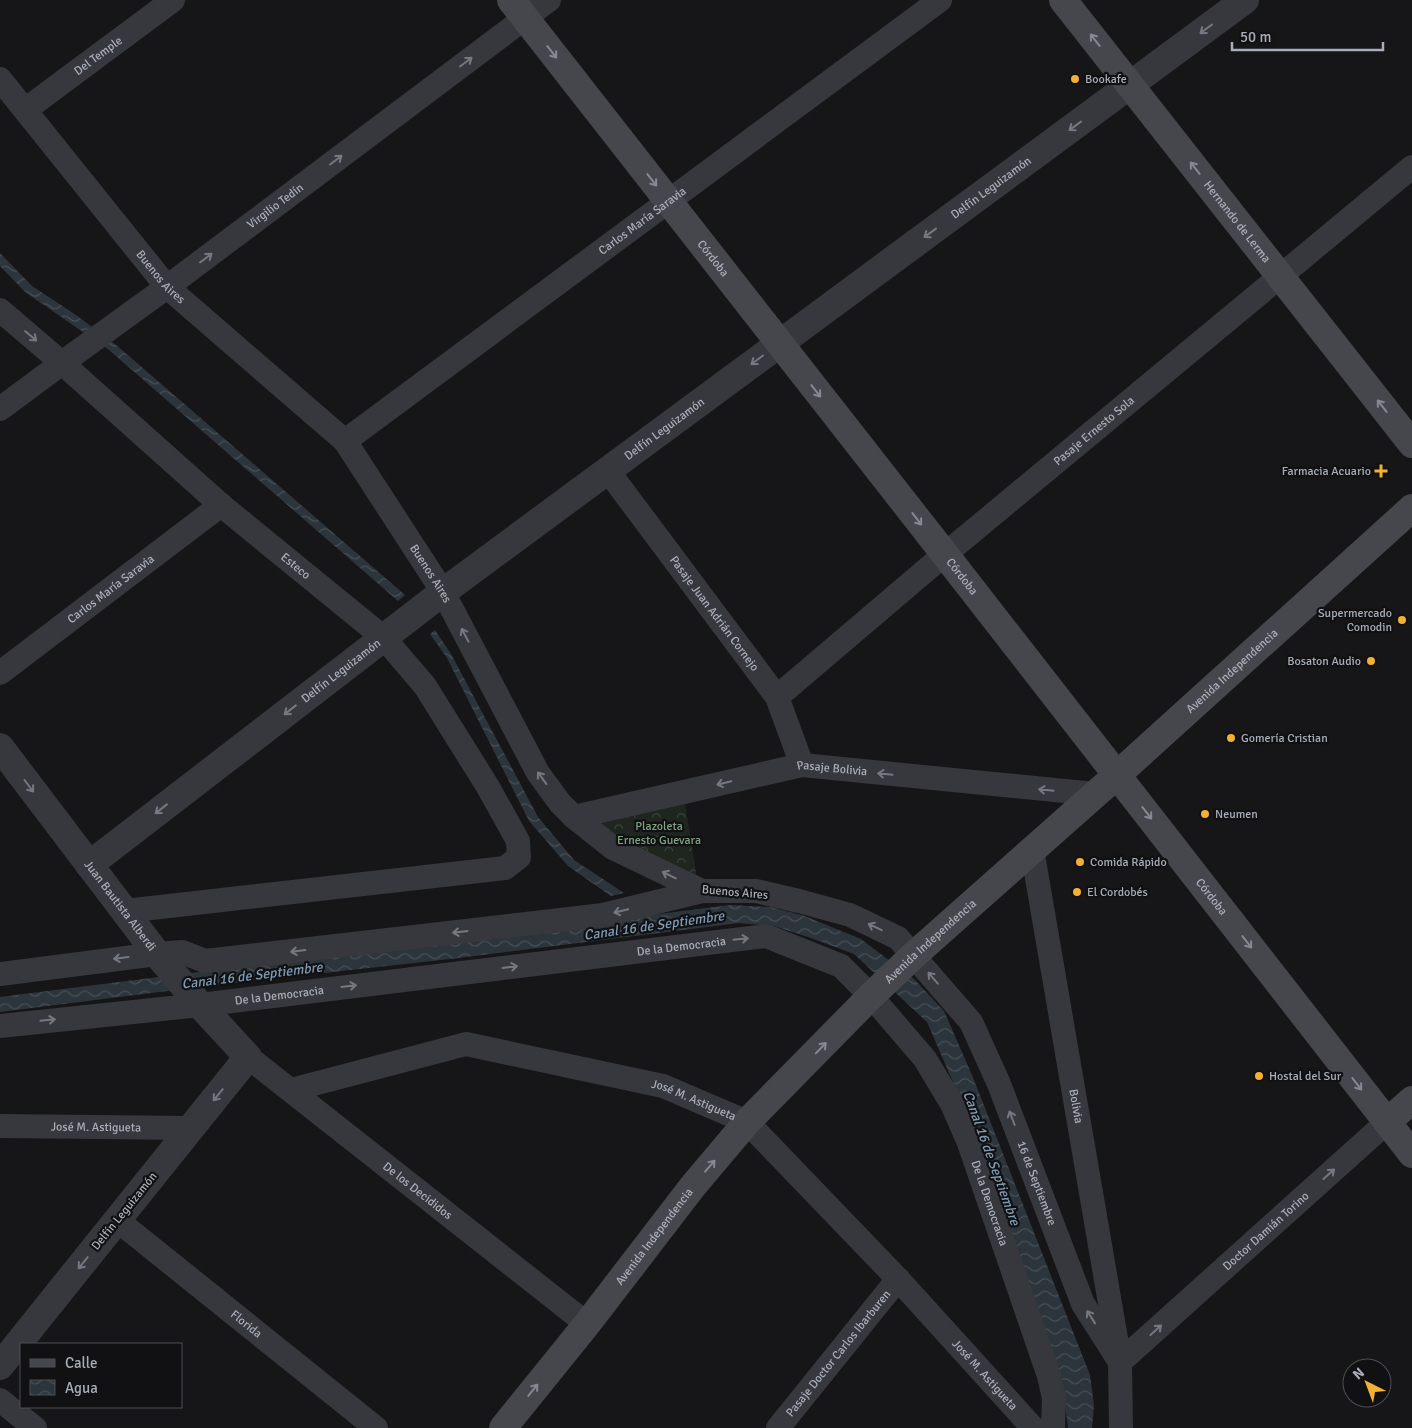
<svg xmlns="http://www.w3.org/2000/svg" width="1412" height="1428" viewBox="0 0 1412 1428" font-family="Signika,sans-serif">
	<style>
		.forest { fill: url(#forest-crowns) }
		.water { fill: url(#water-waves) }
		.lines { fill: none; stroke-linecap: round; stroke-linejoin: round }
		.minor { stroke: #37383d; stroke-width: 24 }
		.tertiary { stroke: #37383d; stroke-width: 28 }
		.secondary { stroke: #45474d; stroke-width: 28 }
		.oneway { stroke: #757881 }
		.oneway2 { stroke: #858993 }
		.poi-dot { fill: #f2b134; stroke: #111113; stroke-width: 2 }
		.labels { text-anchor: middle; stroke-width: 4.5; stroke-linejoin: round; paint-order: stroke }
		.street-label { font-size: 12px; fill: #a8adb8; stroke: #111113 }
		.poi-label { font-size: 12px; fill: #a8adb8; stroke: #111113; text-anchor: start }
		.park-label { font-size: 12px; fill: #7fa381; stroke: #111113 }
		.water-label { font-size: 14px; font-style: italic; fill: #7f9bb3; stroke: #111113 }
	</style>
	<defs>
		<pattern id="forest-crowns" width="20" height="18" patternUnits="userSpaceOnUse" patternTransform="scale(1.25)"><rect width="20" height="18" fill="#1e261f"/><path d="M2 6a3 3 0 1 1 6 0M12 15a3 3 0 1 1 6 0" fill="none" stroke="#3c433d"/></pattern>
		<pattern id="water-waves" width="16" height="10" patternUnits="userSpaceOnUse" patternTransform="scale(1.25)"><rect width="16" height="10" fill="#2c353c"/><path d="M0 5q4-4 8 0t8 0" fill="none" stroke="#485056"/></pattern>
	</defs>
	<rect width="100%" height="100%" fill="#161618"/>
	<!-- forest -->
	<polygon class="forest" points="684,797 698,885 583,819"/>
	<!-- water -->
	<g class="water">
		<polygon points="0,253 32,286 76,315 115,344 405,595 398,601 109,350 25,292 0,266"/>
		<polygon points="435,630 451,654 538,817 574,860 624,893 611,896 568,866 529,821 447,658 430,634"/>
		<polygon points="730,905 770,907 802,915 861,939 914,979 944,1011 972,1075 1090,1375 1094,1405 1092,1428 1068,1428 1062,1379 975,1133 927,1022 854,954 808,937 774,926 739,923 450,959 207,986 0,1012 0,997"/>
	</g>
	<g class="lines">
		<!-- minor -->
		<g class="minor">
			<path id="s1" d="M0,79L167,287L345,441L443,592L538,773L560,803L574,817L613,848L702,891H756L799,901L850,915L898,938L971,1022L999,1084L1083,1304L1120,1362L1121,1428"/>
			<path id="s2" d="M25,110L173,0"/>
			<path id="s3" d="M0,310L62,363L221,505L384,638L425,686L488,787L518,841L519,857L505,868L125,911"/>
			<path id="s4" d="M0,409L62,363L167,287L549,0"/>
			<path id="s5" d="M345,441L940,0"/>
			<path id="s6" d="M608,471L777,697L802,765"/>
			<path id="s7" d="M0,673L221,505"/>
			<path id="s8" d="M777,697L932,565L1412,167"/>
			<path id="s9" d="M574,817L802,765L1095,794"/>
			<path id="s10" d="M1032,849L1118,1350"/>
			<polyline points="0,974 157,954 182,952 205,961 603,915 702,891"/>
			<path id="s11" d="M0,1026L200,1005L766,936L841,966L871,996L925,1059L952,1104L969,1143L1049,1376L1054,1398L1053,1428"/>
			<path id="s12" d="M248,1057L587,1324"/>
			<path id="s13" d="M291,1090L466,1044L663,1086L747,1122L898,1279L1033,1428"/>
			<path id="s14" d="M0,1126L191,1128"/>
			<path id="s15" d="M117,1220L376,1428"/>
			<path id="s16" d="M1120,1362L1387,1122"/>
			<polyline points="0,1400 35,1428"/>
			<path id="s17" d="M778,1428L898,1279"/>
		</g>
		<!-- tertiary -->
		<g class="tertiary">
			<path id="s18" d="M0,747L157,954L200,1005L248,1057L0,1366"/>
			<path id="s19" d="M89,865L443,592L1245,0"/>
		</g>
		<!-- secondary -->
		<g class="secondary">
			<path id="s20" d="M511,0L954,566L1412,1154"/>
			<path id="s21" d="M1063,0L1412,444"/>
			<polyline points="1387,1122 1412,1100"/>
			<path id="s22" d="M503,1428L587,1324L693,1186L747,1122L871,996L914,955L1117,775L1412,508"/>
		</g>
	</g>
	<!-- one-way arrows -->
	<defs><path id="oneway-shaft" d="M-6 0H5M1.5-3L5.5 0L1.5 3" fill="none" stroke-width="1.6" stroke-linecap="round" stroke-linejoin="round" transform="scale(1.25)"/></defs>
	<g class="oneway">
		<use href="#oneway-shaft" transform="translate(1206 29) rotate(143)"/>
		<use href="#oneway-shaft" transform="translate(466 62) rotate(-37)"/>
		<use href="#oneway-shaft" transform="translate(1075 126) rotate(144)"/>
		<use href="#oneway-shaft" transform="translate(336 160) rotate(-37)"/>
		<use href="#oneway-shaft" transform="translate(930 233) rotate(144)"/>
		<use href="#oneway-shaft" transform="translate(206 258) rotate(-37)"/>
		<use href="#oneway-shaft" transform="translate(31 336) rotate(40)"/>
		<use href="#oneway-shaft" transform="translate(757 360) rotate(143)"/>
		<use href="#oneway-shaft" transform="translate(465 635) rotate(-118)"/>
		<use href="#oneway-shaft" transform="translate(290 710) rotate(142)"/>
		<use href="#oneway-shaft" transform="translate(885 774) rotate(-174)"/>
		<use href="#oneway-shaft" transform="translate(542 778) rotate(-126)"/>
		<use href="#oneway-shaft" transform="translate(724 783) rotate(167)"/>
		<use href="#oneway-shaft" transform="translate(29 786) rotate(53)"/>
		<use href="#oneway-shaft" transform="translate(1046 790) rotate(-174)"/>
		<use href="#oneway-shaft" transform="translate(161 809) rotate(142)"/>
		<use href="#oneway-shaft" transform="translate(669 875) rotate(-154)"/>
		<use href="#oneway-shaft" transform="translate(621 911) rotate(166)"/>
		<use href="#oneway-shaft" transform="translate(875 927) rotate(-155)"/>
		<use href="#oneway-shaft" transform="translate(460 932) rotate(173)"/>
		<use href="#oneway-shaft" transform="translate(741 939) rotate(-6)"/>
		<use href="#oneway-shaft" transform="translate(298 951) rotate(173)"/>
		<use href="#oneway-shaft" transform="translate(121 958) rotate(173)"/>
		<use href="#oneway-shaft" transform="translate(510 967) rotate(-7)"/>
		<use href="#oneway-shaft" transform="translate(933 978) rotate(-131)"/>
		<use href="#oneway-shaft" transform="translate(349 986) rotate(-7)"/>
		<use href="#oneway-shaft" transform="translate(48 1020) rotate(-6)"/>
		<use href="#oneway-shaft" transform="translate(218 1095) rotate(129)"/>
		<use href="#oneway-shaft" transform="translate(1012 1118) rotate(-111)"/>
		<use href="#oneway-shaft" transform="translate(1329 1174) rotate(-42)"/>
		<use href="#oneway-shaft" transform="translate(83 1263) rotate(129)"/>
		<use href="#oneway-shaft" transform="translate(1091 1317) rotate(-122)"/>
		<use href="#oneway-shaft" transform="translate(1156 1330) rotate(-42)"/>
	</g>
	<g class="oneway2">
		<use href="#oneway-shaft" transform="translate(1095 40) rotate(-128)"/>
		<use href="#oneway-shaft" transform="translate(552 52) rotate(52)"/>
		<use href="#oneway-shaft" transform="translate(1195 168) rotate(-128)"/>
		<use href="#oneway-shaft" transform="translate(652 180) rotate(52)"/>
		<use href="#oneway-shaft" transform="translate(816 391) rotate(52)"/>
		<use href="#oneway-shaft" transform="translate(1382 406) rotate(-128)"/>
		<use href="#oneway-shaft" transform="translate(917 519) rotate(52)"/>
		<use href="#oneway-shaft" transform="translate(1147 813) rotate(52)"/>
		<use href="#oneway-shaft" transform="translate(1247 942) rotate(52)"/>
		<use href="#oneway-shaft" transform="translate(821 1048) rotate(-46)"/>
		<use href="#oneway-shaft" transform="translate(1357 1084) rotate(52)"/>
		<use href="#oneway-shaft" transform="translate(710 1166) rotate(-49)"/>
		<use href="#oneway-shaft" transform="translate(533 1390) rotate(-51)"/>
	</g>
	<!-- markers -->
	<g class="poi-dot">
		<circle cx="1075" cy="79" r="5"/>
		<path d="M1378.5 463.5h5v5h5v5h-5v5h-5v-5h-5v-5h5z"/>
		<circle cx="1402" cy="620" r="5"/>
		<circle cx="1371" cy="661" r="5"/>
		<circle cx="1231" cy="738" r="5"/>
		<circle cx="1205" cy="814" r="5"/>
		<circle cx="1080" cy="862" r="5"/>
		<circle cx="1077" cy="892" r="5"/>
		<circle cx="1259" cy="1076" r="5"/>
	</g>
	<g class="labels">
		<!-- street labels -->
		<g class="street-label">
			<text dy="4" stroke="none"><textPath href="#s2" startOffset="91">Del Temple</textPath></text>
			<text dy="4" stroke="none"><textPath href="#s19" startOffset="1128">Delfín Leguizamón</textPath></text>
			<text dy="4" stroke="none"><textPath href="#s4" startOffset="342">Virgilio Tedín</textPath></text>
			<text dy="4" stroke="none"><textPath href="#s5" startOffset="370">Carlos María Saravia</textPath></text>
			<text dy="4" stroke="none"><textPath href="#s21" startOffset="282">Hernando de Lerma</textPath></text>
			<text dy="4" stroke="none"><textPath href="#s20" startOffset="328">Córdoba</textPath></text>
			<text dy="4" stroke="none"><textPath href="#s1" startOffset="255">Buenos Aires</textPath></text>
			<text dy="4" stroke="none"><textPath href="#s19" startOffset="722">Delfín Leguizamón</textPath></text>
			<text dy="4" stroke="none"><textPath href="#s8" startOffset="414">Pasaje Ernesto Sola</textPath></text>
			<text dy="4" stroke="none"><textPath href="#s3" startOffset="391">Esteco</textPath></text>
			<text dy="4" stroke="none"><textPath href="#s1" startOffset="660">Buenos Aires</textPath></text>
			<text dy="4" stroke="none"><textPath href="#s20" startOffset="732">Córdoba</textPath></text>
			<text dy="4" stroke="none"><textPath href="#s7" startOffset="139">Carlos María Saravia</textPath></text>
			<text dy="4" stroke="none"><textPath href="#s6" startOffset="178">Pasaje Juan Adrián Cornejo</textPath></text>
			<text dy="4" stroke="none"><textPath href="#s22" startOffset="1054">Avenida Independencia</textPath></text>
			<text dy="4" stroke="none"><textPath href="#s19" startOffset="318">Delfín Leguizamón</textPath></text>
			<text dy="4" stroke="none"><textPath href="#s9" startOffset="264">Pasaje Bolivia</textPath></text>
			<text transform="translate(735 892) rotate(5)" y="4">Buenos Aires</text>
			<text dy="4" stroke="none"><textPath href="#s20" startOffset="1138">Córdoba</textPath></text>
			<text dy="4" stroke="none"><textPath href="#s18" startOffset="199">Juan Bautista Alberdi</textPath></text>
			<text dy="4" stroke="none"><textPath href="#s22" startOffset="649">Avenida Independencia</textPath></text>
			<text dy="4" stroke="none"><textPath href="#s11" startOffset="686">De la Democracia</textPath></text>
			<text dy="4" stroke="none"><textPath href="#s11" startOffset="281">De la Democracia</textPath></text>
			<text dy="4" stroke="none"><textPath href="#s13" startOffset="416">José M. Astigueta</textPath></text>
			<text dy="4" stroke="none"><textPath href="#s10" startOffset="261">Bolivia</textPath></text>
			<text dy="4" stroke="none"><textPath href="#s14" startOffset="96">José M. Astigueta</textPath></text>
			<text dy="4" stroke="none"><textPath href="#s1" startOffset="1582">16 de Septiembre</textPath></text>
			<text dy="4" stroke="none"><textPath href="#s12" startOffset="216">De los Decididos</textPath></text>
			<text dy="4" stroke="none"><textPath href="#s11" startOffset="1136">De la Democracia</textPath></text>
			<text transform="translate(124 1211) rotate(-51)" y="4">Delfín Leguizamón</text>
			<text dy="4" stroke="none"><textPath href="#s16" startOffset="196">Doctor Damián Torino</textPath></text>
			<text dy="4" stroke="none"><textPath href="#s22" startOffset="244">Avenida Independencia</textPath></text>
			<text dy="4" stroke="none"><textPath href="#s15" startOffset="166">Florida</textPath></text>
			<text dy="4" stroke="none"><textPath href="#s17" startOffset="96">Pasaje Doctor Carlos Ibarburen</textPath></text>
			<text dy="4" stroke="none"><textPath href="#s13" startOffset="821">José M. Astigueta</textPath></text>
		</g>
		<!-- poi labels -->
		<g class="poi-label">
			<text x="1085" y="83">Bookafe</text>
			<text x="1371" y="475" text-anchor="end">Farmacia Acuario</text>
			<text x="1392" y="617" text-anchor="end">Supermercado<tspan x="1392" dy="14">Comodin</tspan></text>
			<text x="1361" y="665" text-anchor="end">Bosaton Audio</text>
			<text x="1241" y="742">Gomería Cristian</text>
			<text x="1215" y="818">Neumen</text>
			<text x="1090" y="866">Comida Rápido</text>
			<text x="1087" y="896">El Cordobés</text>
			<text x="1269" y="1080">Hostal del Sur</text>
		</g>
		<!-- park labels -->
		<g class="park-label">
			<text x="659" y="830">Plazoleta<tspan x="659" dy="14">Ernesto Guevara</tspan></text>
		</g>
		<!-- water labels -->
		<g class="water-label">
			<text transform="translate(654 925) rotate(-8)" y="5">Canal 16 de Septiembre</text>
			<text transform="translate(252 975) rotate(-7)" y="5">Canal 16 de Septiembre</text>
			<text transform="translate(992 1158) rotate(70)" y="5">Canal 16 de Septiembre</text>
		</g>
	</g>
	<!-- legend -->
	<rect x="20" y="1343" width="162" height="65" fill="#111113" stroke="#4d4f55"/>
	<rect x="30" y="1359" width="25" height="8" fill="#45474d" stroke="#4d4f55"/>
	<text x="65" y="1368" font-size="15" fill="#a8adb8">Calle</text>
	<rect x="30" y="1380" width="25" height="15" fill="url(#water-waves)" stroke="#4d4f55"/>
	<text x="65" y="1393" font-size="15" fill="#a8adb8">Agua</text>
	<!-- north arrow -->
	<g transform="translate(1367 1383) rotate(318)"><circle r="24" fill="#111113" stroke="#4d4f55"/>
	<path d="M0-4L9 19L0 12L-9 19Z" fill="#f2b134"/>
	<text y="-8" font-size="14" font-weight="bold" text-anchor="middle" fill="#a8adb8">N</text>
	</g>
	<!-- scale -->
	<path d="M1232 42v8h151v-8" fill="none" stroke="#a8adb8" stroke-width="2.5"/>
	<text x="1240" y="42" font-size="15" fill="#a8adb8" stroke="#111113" stroke-width="4" paint-order="stroke">50 m</text>
</svg>
